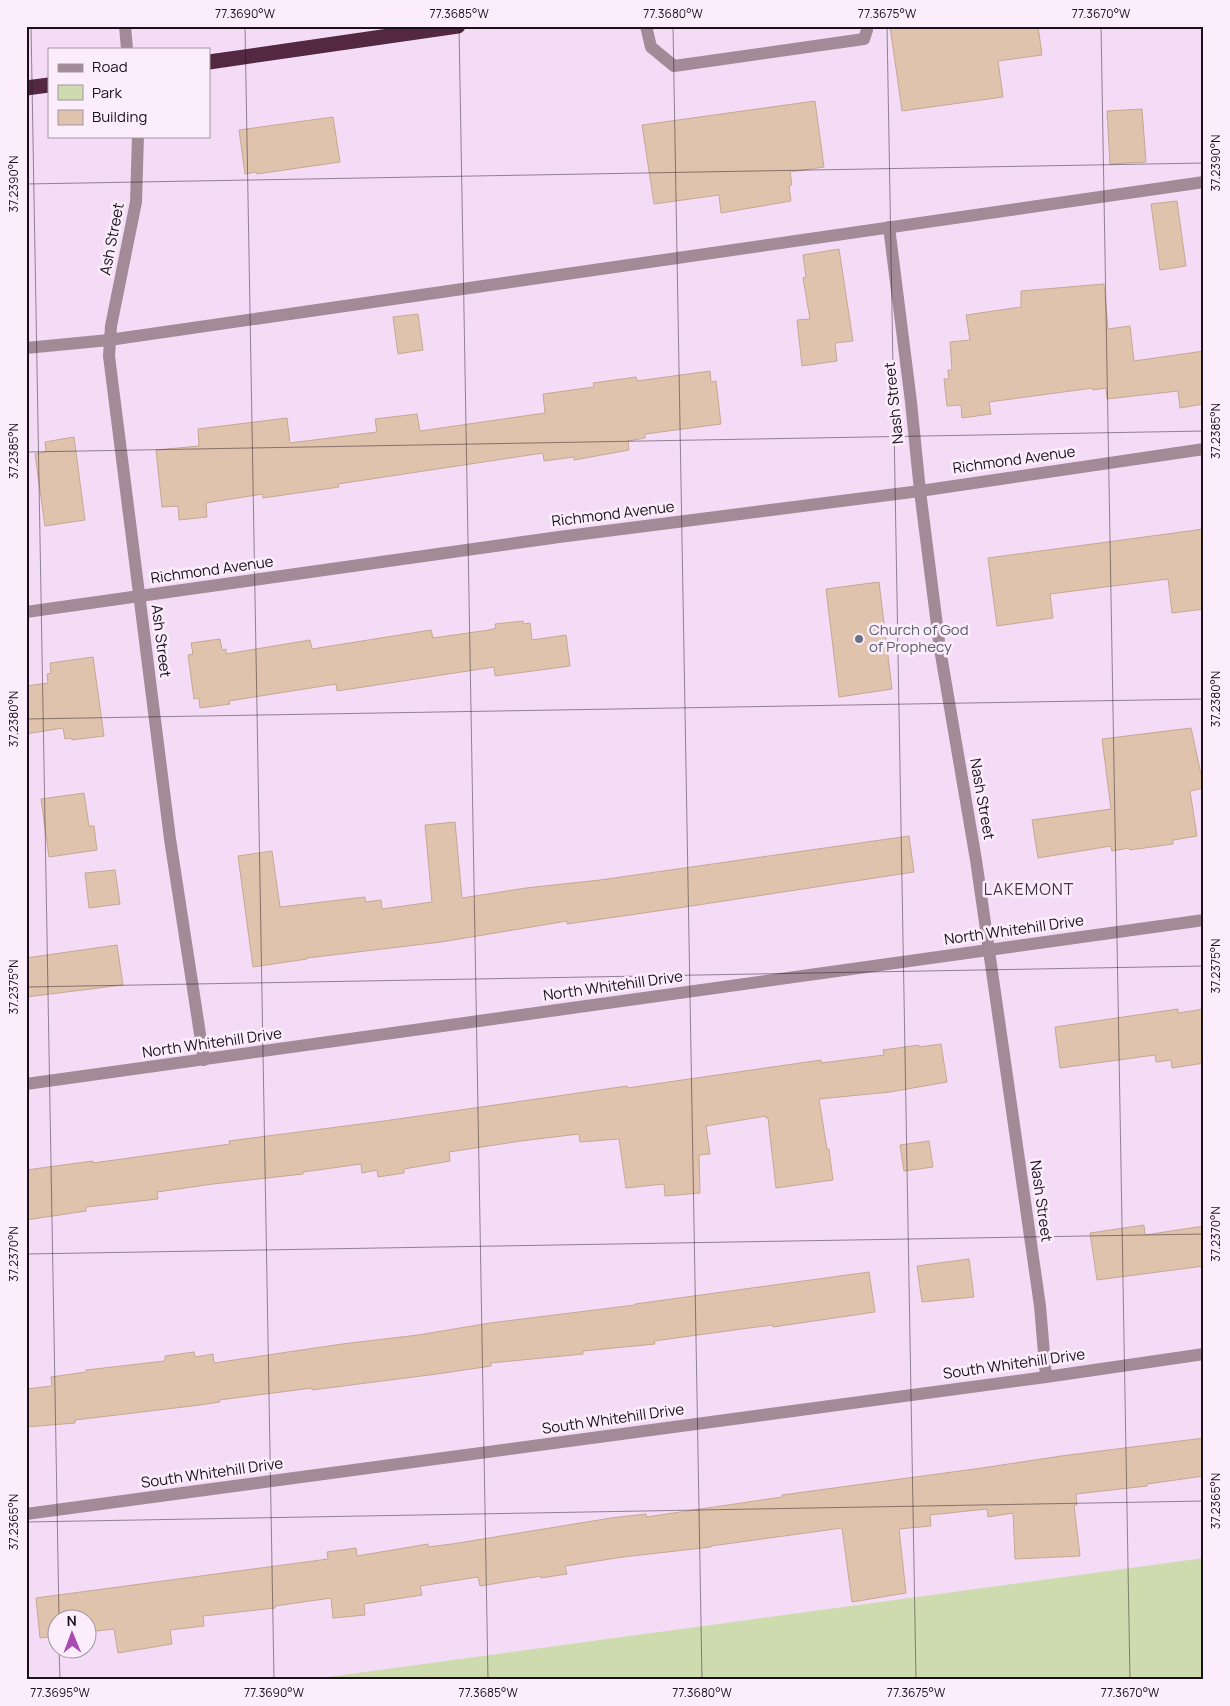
<svg xmlns="http://www.w3.org/2000/svg" width="1230" height="1706" viewBox="0 0 1230 1706" font-family="Manrope,sans-serif">
	<style>
		.green { fill: #cddbae }
		.building { fill: #e0c3ad; stroke: #c5a893 }
		.lines { fill: none; stroke-linecap: round; stroke-linejoin: round }
		.lane { stroke: #a28b96; stroke-width: 12 }
		.street { stroke: #a28b96; stroke-width: 12 }
		.highway { stroke: #532840; stroke-width: 15 }
		.ticks { fill: none; stroke: #19101a; stroke-width: 1; stroke-opacity: 0.45 }
		.worship-dot { fill: #6b7280; stroke: #fcedfd; stroke-width: 2 }
		.labels { text-anchor: middle; stroke-width: 5; stroke-linejoin: round; paint-order: stroke }
		.street-label { font-size: 15px; fill: #19101a; stroke: #fcedfd }
		.worship-label { font-size: 15px; fill: #5b616d; stroke: #fcedfd; text-anchor: start }
		.neighbourhood-label { font-size: 16px; letter-spacing: 1px; fill: #473449; stroke: #fcedfd }
		.neatline { fill: none; stroke: #19101a; stroke-width: 2 }
		.ticks-label { font-size: 12px; text-anchor: middle; fill: #19101a }
	</style>
	<rect width="100%" height="100%" fill="#f4dcf7"/>
	<!-- green -->
	<polygon class="green" points="1204,1558 1204,1680 306,1680"/>
	<!-- building -->
	<g class="building">
		<polygon points="890,26 1038,26 1042,55 998,61 1003,97 902,111"/>
		<polygon points="815,101 824,167 790,172 792,185 789,186 791,201 721,213 719,195 654,204 642,125"/>
		<polygon points="1142,109 1146,162 1110,164 1107,111"/>
		<polygon points="333,117 340,162 257,174 256,172 245,174 239,130"/>
		<polygon points="1177,201 1186,266 1160,270 1151,204"/>
		<polygon points="839,249 853,341 835,343 837,361 802,366 797,320 810,319 803,278 806,277 803,255"/>
		<polygon points="1104,284 1108,329 1130,326 1134,361 1204,351 1204,404 1180,408 1178,391 1107,399 1106,388 1093,390 1093,388 989,402 991,414 962,418 961,405 947,406 944,379 949,379 948,370 952,370 950,342 970,340 966,315 1021,307 1021,291"/>
		<polygon points="418,314 423,350 398,354 393,317"/>
		<polygon points="710,371 711,382 716,381 721,424 645,434 645,438 628,441 629,450 574,460 574,457 544,461 543,453 338,484 339,487 263,498 263,494 206,503 207,517 179,520 178,506 162,507 156,450 199,446 198,429 287,418 290,443 377,432 375,419 417,414 420,431 545,413 543,394 594,387 593,383 636,377 637,381"/>
		<polygon points="74,437 85,520 45,526 35,454 46,452 45,442"/>
		<polygon points="1204,529 1204,609 1172,613 1168,579 1050,594 1053,618 997,626 988,558"/>
		<polygon points="879,582 892,689 839,697 826,589"/>
		<polygon points="523,621 523,624 530,623 532,640 566,635 570,666 495,676 494,667 337,691 336,684 229,701 230,704 200,708 199,698 194,699 188,655 193,654 191,643 220,639 222,650 226,649 226,654 310,640 312,649 431,630 433,638 489,630 496,628 495,624"/>
		<polygon points="93,657 104,736 72,740 72,738 65,739 63,728 26,734 26,686 48,683 47,674 51,673 50,663"/>
		<polygon points="1191,728 1204,788 1190,791 1197,836 1173,840 1173,844 1130,850 1129,848 1112,851 1111,846 1038,858 1032,820 1111,809 1102,739"/>
		<polygon points="84,793 89,826 94,826 97,850 49,857 41,799"/>
		<polygon points="455,822 462,898 526,888 600,880 909,836 914,872 678,908 567,924 567,921 441,942 307,958 307,959 253,967 238,856 272,851 280,907 365,897 365,902 381,900 382,909 432,902 425,825"/>
		<polygon points="115,870 120,904 89,908 85,873"/>
		<polygon points="117,945 123,985 26,997 26,958"/>
		<polygon points="1178,1009 1178,1013 1204,1009 1204,1063 1172,1068 1171,1060 1156,1062 1155,1055 1060,1068 1055,1027"/>
		<polygon points="941,1044 947,1082 890,1092 819,1099 827,1149 829,1149 833,1180 776,1188 768,1118 766,1118 766,1116 706,1126 710,1154 699,1155 700,1193 665,1196 664,1184 626,1188 619,1139 580,1142 579,1134 521,1141 449,1152 450,1161 404,1169 404,1173 378,1177 377,1170 362,1173 361,1164 303,1172 303,1174 213,1184 157,1192 158,1199 86,1207 86,1211 26,1220 26,1170 93,1161 93,1163 230,1144 229,1141 384,1121 627,1086 627,1088 821,1060 821,1063 884,1055 883,1050 919,1045 919,1047"/>
		<polygon points="929,1141 933,1167 904,1171 900,1145"/>
		<polygon points="1144,1225 1145,1235 1204,1226 1204,1266 1097,1280 1090,1233"/>
		<polygon points="969,1259 974,1297 922,1302 917,1266"/>
		<polygon points="869,1272 875,1312 773,1327 773,1325 749,1328 654,1341 655,1344 583,1351 583,1354 491,1363 491,1366 437,1374 312,1390 312,1388 219,1400 220,1402 200,1405 75,1420 75,1423 26,1427 26,1389 52,1386 51,1377 86,1372 86,1370 165,1361 165,1356 194,1352 195,1357 213,1354 214,1363 342,1344 418,1335 490,1323 635,1305 635,1304"/>
		<polygon points="1204,1438 1204,1476 1147,1484 1147,1486 1076,1494 1077,1505 1074,1505 1080,1556 1015,1559 1013,1513 988,1517 987,1509 930,1515 931,1526 899,1529 906,1593 852,1602 842,1528 711,1546 711,1547 623,1557 565,1566 567,1574 541,1578 541,1576 480,1586 478,1577 420,1586 422,1595 364,1604 365,1615 333,1618 331,1598 275,1606 275,1608 203,1616 204,1626 170,1630 172,1644 118,1653 114,1629 88,1632 88,1618 58,1618 58,1636 40,1638 36,1598 328,1559 327,1552 356,1548 357,1556 428,1544 428,1547 452,1544 611,1518 646,1514 646,1517 782,1497 782,1495 982,1468 1061,1456"/>
	</g>
	<g class="lines">
		<!-- lane -->
		<g class="lane">
			<polyline points="646,26 651,47 674,66 864,39 867,30 867,26"/>
			<polyline points="26,348 109,340 1204,182"/>
		</g>
		<!-- street -->
		<g class="street">
			<polyline points="125,26 127,49"/>
			<polyline points="138,136 136,202 111,326 109,356 170,839 204,1060"/>
			<polyline points="889,227 911,402 920,491 940,649 976,860 1040,1306 1046,1377"/>
			<polyline points="26,612 559,537 920,491 1204,449"/>
			<polyline points="26,1084 1204,920"/>
			<polyline points="26,1514 1046,1377 1204,1354"/>
		</g>
		<!-- highway -->
		<g class="highway">
			<polyline points="209,62 458,26"/>
			<polyline points="26,88 49,85"/>
		</g>
	</g>
	<!-- ticks -->
	<path class="ticks" d="M31,26L59,1618M245,26L274,1680M459,26L488,1680M673,26L702,1680M887,26L916,1680M1101,26L1130,1680M26,184L1204,163M26,452L1204,431M26,719L1204,699M26,987L1204,966M26,1254L1204,1234M26,1522L1204,1501M59,1648L60,1680"/>
	<!-- markers -->
	<circle class="worship-dot" cx="859" cy="639" r="5"/>
	<g class="labels">
		<!-- street labels -->
		<g class="street-label">
			<text transform="translate(112 239) rotate(-79)" y="5">Ash Street</text>
			<text transform="translate(894 403) rotate(-96)" y="5">Nash Street</text>
			<text transform="translate(1014 460) rotate(-8)" y="5">Richmond Avenue</text>
			<text transform="translate(613 514) rotate(-7)" y="5">Richmond Avenue</text>
			<text transform="translate(212 570) rotate(-8)" y="5">Richmond Avenue</text>
			<text transform="translate(161 641) rotate(83)" y="5">Ash Street</text>
			<text transform="translate(982 799) rotate(80)" y="5">Nash Street</text>
			<text transform="translate(1014 930) rotate(-8)" y="5">North Whitehill Drive</text>
			<text transform="translate(613 986) rotate(-8)" y="5">North Whitehill Drive</text>
			<text transform="translate(212 1043) rotate(-8)" y="5">North Whitehill Drive</text>
			<text transform="translate(1041 1201) rotate(82)" y="5">Nash Street</text>
			<text transform="translate(1014 1364) rotate(-8)" y="5">South Whitehill Drive</text>
			<text transform="translate(613 1419) rotate(-8)" y="5">South Whitehill Drive</text>
			<text transform="translate(212 1473) rotate(-8)" y="5">South Whitehill Drive</text>
		</g>
		<!-- worship labels -->
		<g class="worship-label">
			<text x="869" y="635">Church of God<tspan x="869" dy="17">of Prophecy</tspan></text>
		</g>
		<!-- neighbourhood labels -->
		<g class="neighbourhood-label">
			<text x="1029" y="895">LAKEMONT</text>
		</g>
	</g>
	<!-- border -->
	<rect width="1230" height="1706" fill="none" stroke="#fcedfd" stroke-width="55"/>
	<!-- legend -->
	<rect x="48" y="48" width="162" height="90" fill="#fcedfd" stroke="#a195a2"/>
	<rect x="58" y="64" width="25" height="8" fill="#a28b96" stroke="#a195a2"/>
	<text x="92" y="72" font-size="15" fill="#19101a">Road</text>
	<rect x="58" y="85" width="25" height="15" fill="#cddbae" stroke="#a195a2"/>
	<text x="92" y="98" font-size="15" fill="#19101a">Park</text>
	<rect x="58" y="110" width="25" height="15" fill="#e0c3ad" stroke="#a195a2"/>
	<text x="92" y="122" font-size="15" fill="#19101a">Building</text>
	<!-- north arrow -->
	<g transform="translate(72 1634) rotate(359)"><circle r="24" fill="#fcedfd" stroke="#a195a2"/>
	<path d="M0-4L9 19L0 12L-9 19Z" fill="#aa4bb4"/>
	<text y="-8" font-size="14" font-weight="bold" text-anchor="middle" fill="#19101a">N</text>
	</g>
	<rect x="28" y="28" width="1174" height="1650" class="neatline"/>
	<g class="ticks-label">
		<text x="245" y="18">77.3690°W</text>
		<text x="459" y="18">77.3685°W</text>
		<text x="673" y="18">77.3680°W</text>
		<text x="887" y="18">77.3675°W</text>
		<text x="1101" y="18">77.3670°W</text>
		<text transform="translate(1216 163) rotate(-90)" y="4">37.2390°N</text>
		<text transform="translate(14 184) rotate(-90)" y="4">37.2390°N</text>
		<text transform="translate(1216 431) rotate(-90)" y="4">37.2385°N</text>
		<text transform="translate(14 451) rotate(-90)" y="4">37.2385°N</text>
		<text transform="translate(1216 699) rotate(-90)" y="4">37.2380°N</text>
		<text transform="translate(14 719) rotate(-90)" y="4">37.2380°N</text>
		<text transform="translate(1216 966) rotate(-90)" y="4">37.2375°N</text>
		<text transform="translate(14 987) rotate(-90)" y="4">37.2375°N</text>
		<text transform="translate(1216 1234) rotate(-90)" y="4">37.2370°N</text>
		<text transform="translate(14 1254) rotate(-90)" y="4">37.2370°N</text>
		<text transform="translate(1216 1501) rotate(-90)" y="4">37.2365°N</text>
		<text transform="translate(14 1522) rotate(-90)" y="4">37.2365°N</text>
		<text x="60" y="1697">77.3695°W</text>
		<text x="274" y="1697">77.3690°W</text>
		<text x="488" y="1697">77.3685°W</text>
		<text x="702" y="1697">77.3680°W</text>
		<text x="916" y="1697">77.3675°W</text>
		<text x="1130" y="1697">77.3670°W</text>
	</g>
</svg>
